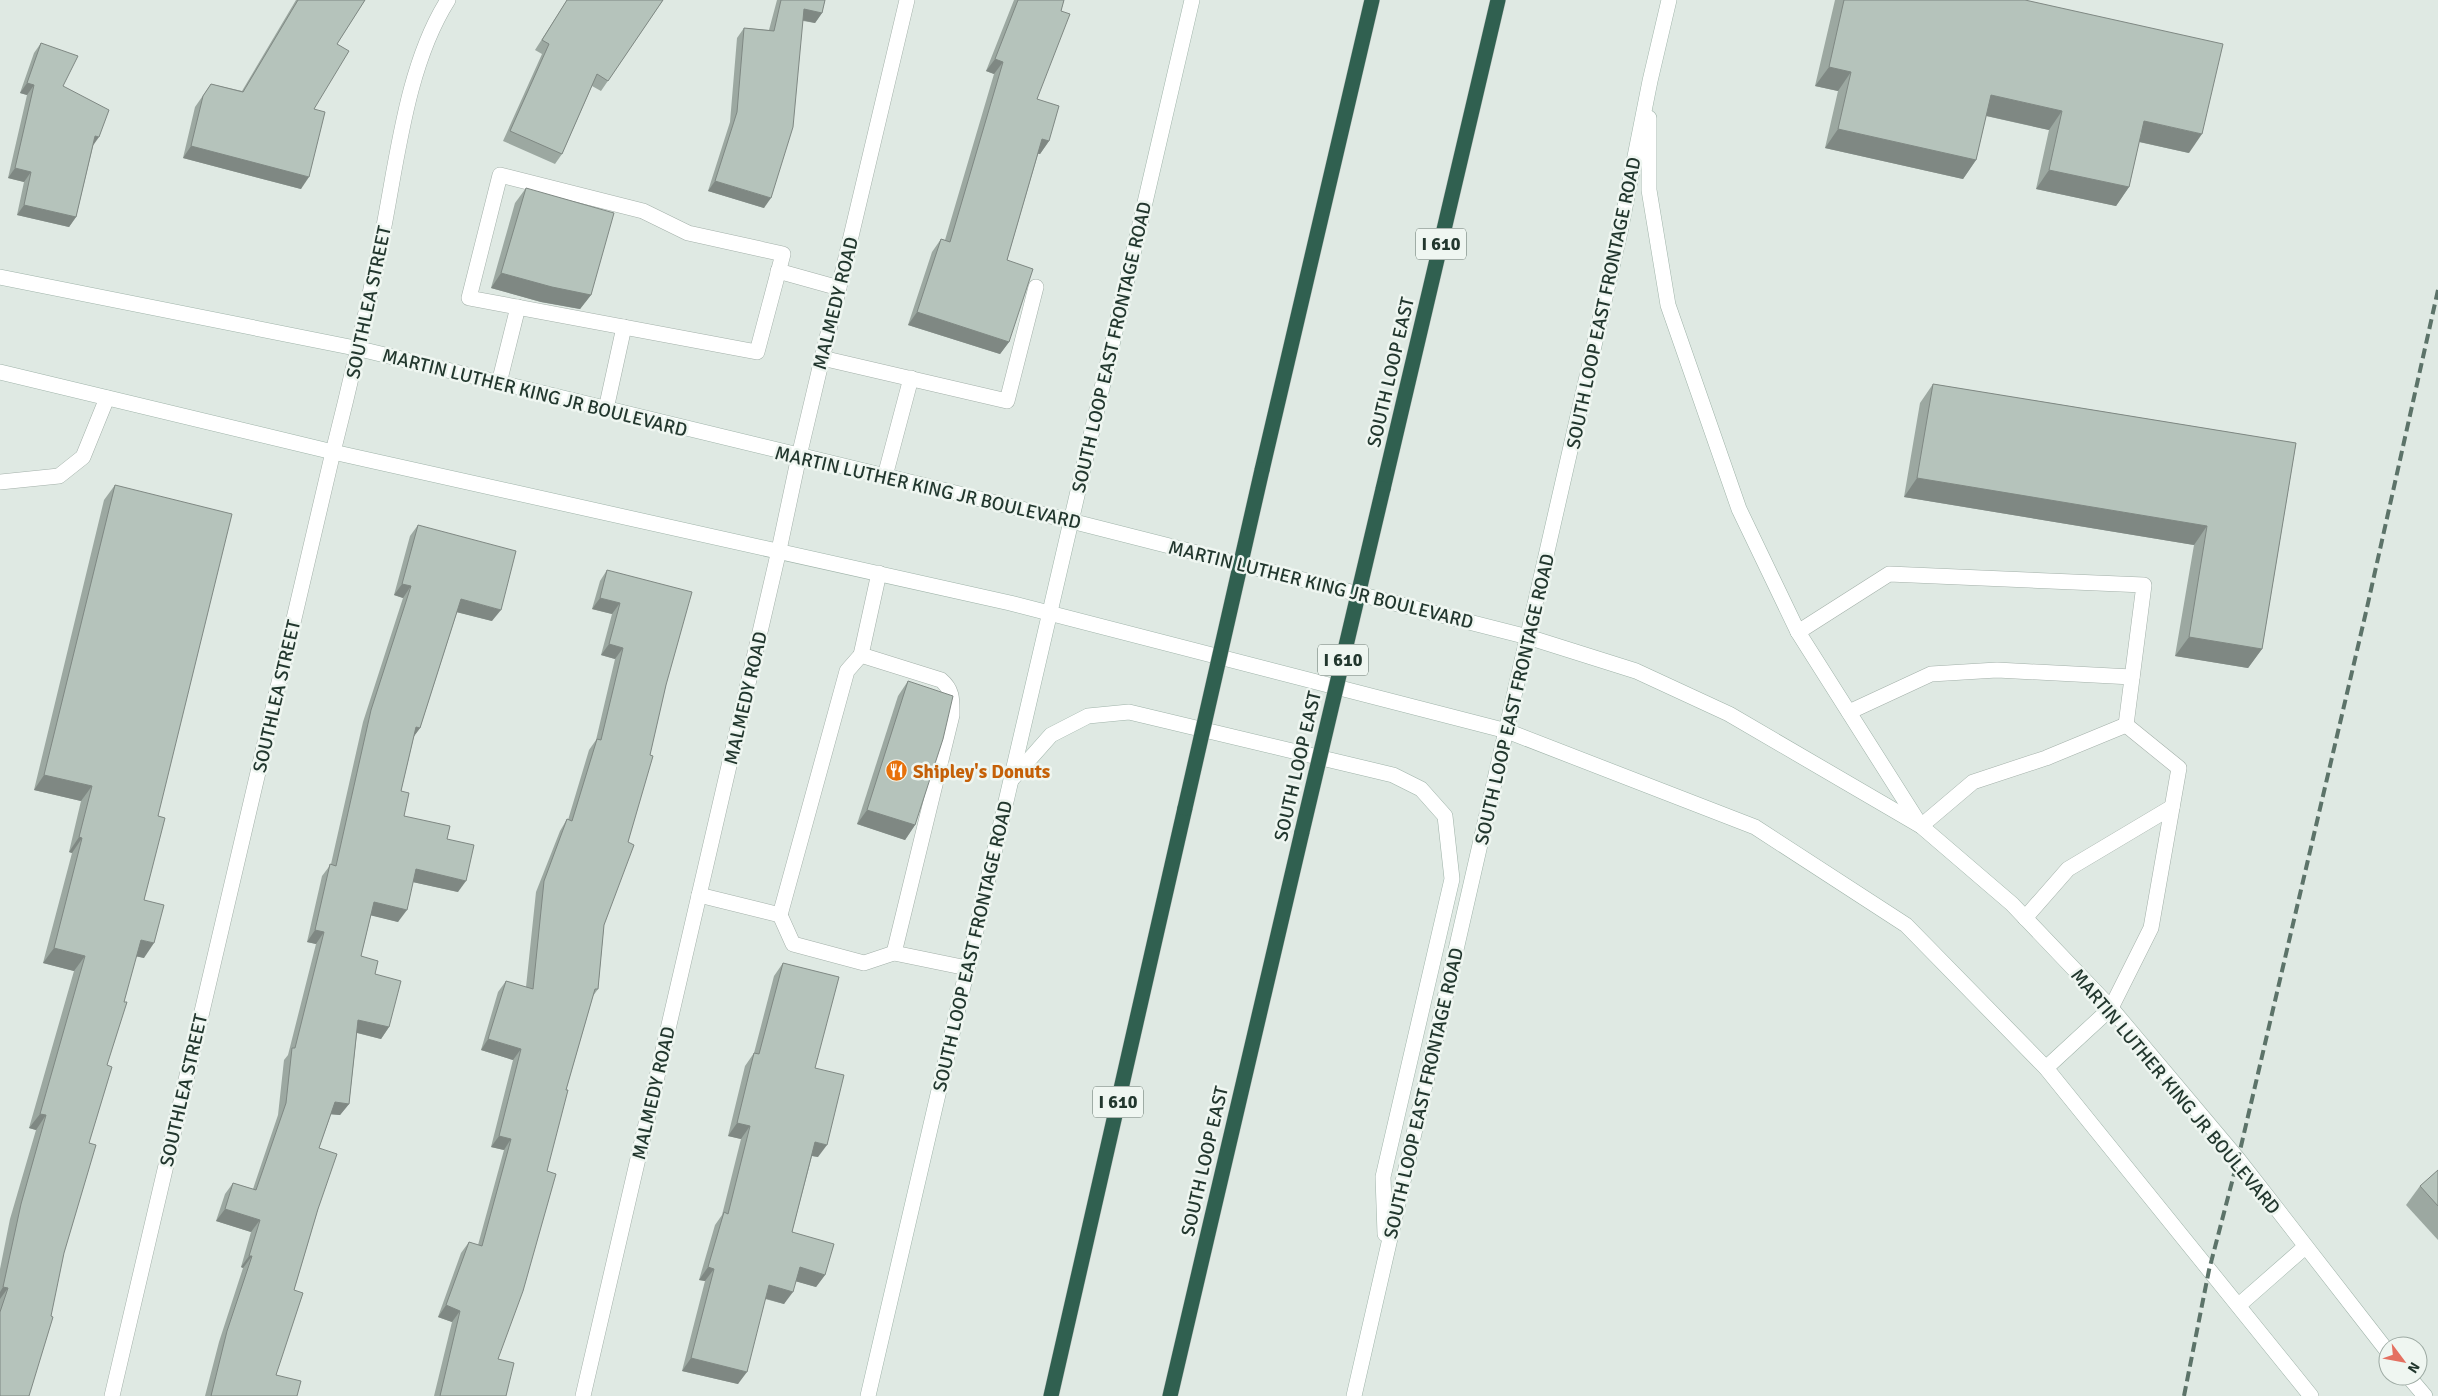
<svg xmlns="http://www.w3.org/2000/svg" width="2438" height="1396" viewBox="0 0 2438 1396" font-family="Signika,sans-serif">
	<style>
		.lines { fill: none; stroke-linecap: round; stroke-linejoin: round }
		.lane-casing { stroke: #a3b0a9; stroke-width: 16 }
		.street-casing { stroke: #a3b0a9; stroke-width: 16 }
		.secondary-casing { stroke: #9fb3a9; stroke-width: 16 }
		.highway-casing { stroke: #bdc3c0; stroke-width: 16 }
		.lane { stroke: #fff; stroke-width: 15 }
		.street { stroke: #fff; stroke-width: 15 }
		.secondary { stroke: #fff; stroke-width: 15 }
		.highway { stroke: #306050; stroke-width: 15 }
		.rail { stroke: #5c7369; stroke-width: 4; stroke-dasharray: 10 5; stroke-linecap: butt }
		.highway-bridge-casing { stroke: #bdc3c0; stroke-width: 16; stroke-linecap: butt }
		.highway-bridge { stroke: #306050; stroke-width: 15 }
		.wall { fill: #9ca8a1 }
		.shaded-wall { fill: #7f8883 }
		.building { fill: #b5c3bb; stroke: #7f8883 }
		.labels { text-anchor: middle; stroke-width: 5; stroke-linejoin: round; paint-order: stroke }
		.shield { fill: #eff6f1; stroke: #607068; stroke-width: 1 }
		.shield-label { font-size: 18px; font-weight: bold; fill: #22372e }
		.street-label { font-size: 19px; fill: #22372e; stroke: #eff6f1 }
		.food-label { font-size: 19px; font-weight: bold; fill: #c56008; stroke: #eff6f1; text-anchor: start }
	</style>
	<rect width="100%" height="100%" fill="#dfe9e3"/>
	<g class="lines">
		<defs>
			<g id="lane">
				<polygon points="500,175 643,211 688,233 783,254 757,352 469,298"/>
				<polyline points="778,271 839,288"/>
				<polyline points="822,358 1007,401 1036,287"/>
				<polyline points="499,383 518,307"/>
				<polyline points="606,409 624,327"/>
				<polyline points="885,476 911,378"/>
				<polyline points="0,482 59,476 83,457 107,398"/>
				<path d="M879,573L861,655L941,680C953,690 952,700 952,715L894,953"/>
				<polyline points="1798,632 1889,574 2144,585 2126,725 2179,768 2151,928 2111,1008"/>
				<polyline points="1849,712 1931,674 1997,670 2132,677"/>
				<polyline points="1921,826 1973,782 2046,758 2126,725"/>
				<polyline points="699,895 780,915 793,944 864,963 894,953 967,968"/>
				<polyline points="780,915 847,671 861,655"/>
				<polyline points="2025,918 2068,869 2172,807"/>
			</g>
			<g id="street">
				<path d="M112,1396L333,452C352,377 369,302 384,226C398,153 408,63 448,0"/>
				<polyline points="583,1396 779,550 799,456 907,0"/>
			</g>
			<g id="secondary">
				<polyline points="1649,118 1649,190 1668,305 1739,509 1798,632 1919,823"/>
				<polyline points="0,277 360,349 1071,521 1528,637 1636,671 1729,714 1921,826 2012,904 2111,1008 2238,1159 2388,1352"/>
				<polyline points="0,372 333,452 1010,603 1507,731 1755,827 1906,925 2046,1068 2311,1396"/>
				<polyline points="1012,779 1051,735 1088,716 1129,712 1393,775 1421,789 1445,816 1452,879 1383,1177 1385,1234"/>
				<polyline points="2046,1068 2111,1008"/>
				<polyline points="2239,1305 2305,1247"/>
				<polyline points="2408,1376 2425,1396"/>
				<polyline points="868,1396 1192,0"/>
				<polyline points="1354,1396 1620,232 1650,81 1669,0"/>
			</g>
			<g id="highway">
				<polyline points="1262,470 1372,0"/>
				<polyline points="1383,489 1498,0"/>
				<polyline points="1051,1396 1185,808"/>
				<polyline points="1170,1396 1302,832"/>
			</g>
		</defs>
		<!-- lane casing -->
		<use href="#lane" class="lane-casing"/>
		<!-- street casing -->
		<use href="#street" class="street-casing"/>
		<!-- secondary casing -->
		<use href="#secondary" class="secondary-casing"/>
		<!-- highway casing -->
		<use href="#highway" class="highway-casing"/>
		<!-- lane -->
		<use href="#lane" class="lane"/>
		<!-- street -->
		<use href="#street" class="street"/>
		<!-- secondary -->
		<use href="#secondary" class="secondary"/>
		<!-- highway -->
		<use href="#highway" class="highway"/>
		<!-- rail -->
		<polyline class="rail" points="2184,1396 2209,1270 2238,1159 2366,612 2438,290"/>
		<defs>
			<g id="highway-bridge">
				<polyline points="1185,808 1262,470"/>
				<polyline points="1302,832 1383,489"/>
			</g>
		</defs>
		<!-- highway-bridge casing -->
		<use href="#highway-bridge" class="highway-bridge-casing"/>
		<!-- highway-bridge -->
		<use href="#highway-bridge" class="highway-bridge"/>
	</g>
	<!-- wall -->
	<g class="wall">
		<polygon points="296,0 365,0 337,44 314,109 301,189 183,158 195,107 211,84 242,91"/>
		<polygon points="567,0 663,0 601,91 592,86 562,154 555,164 503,141 542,54 535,50"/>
		<polygon points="777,0 825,0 822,13 815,23 803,21 764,208 708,191 730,122 737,38 744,28 769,30"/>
		<polygon points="1014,0 1064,0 1037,99 1049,141 1040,154 1038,154 1007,260 1009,342 1000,354 908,325 932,252 941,239 945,240 994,74 986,71"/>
		<polygon points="1835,0 2025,0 2189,153 2139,142 2129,187 2116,206 2036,189 2049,130 1986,116 1976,160 1963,179 1825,148 1838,91 1815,86"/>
		<polygon points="41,43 93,146 76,217 69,227 17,215 24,182 8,178 27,95 20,93 34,53"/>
		<polygon points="526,188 591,295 580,309 541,302 491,288 515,203"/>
		<polygon points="1933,384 2296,443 2262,649 2248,668 2175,656 2194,545 1904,497 1920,403"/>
		<polygon points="115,485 158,816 144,900 144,958 136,956 0,1396 0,1269 10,1219 36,1130 29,1128 74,971 43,963 72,853 69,852 81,801 34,790 104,500"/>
		<polygon points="418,525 492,621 457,612 420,728 414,736 401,791 404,816 447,839 458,892 413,882 398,922 371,915 361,956 375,974 389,1027 381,1039 357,1033 349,1104 340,1115 331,1114 319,1148 318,1209 294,1290 276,1375 297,1396 205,1396 219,1342 243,1268 241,1267 251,1232 216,1221 225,1194 233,1183 253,1189 278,1115 284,1060 288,1055 316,944 307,942 322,876 331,864 363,722 403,598 394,595 410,536"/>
		<polygon points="607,570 666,685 628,842 604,925 598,989 593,996 566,1090 498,1359 506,1396 434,1396 452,1322 438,1317 461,1253 469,1242 478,1245 504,1150 491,1147 513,1060 481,1050 498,992 506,981 526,987 536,892 560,831 567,819 568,820 589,750 596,740 615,659 601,655 612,614 592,609 600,581"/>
		<polygon points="908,681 915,825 905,840 857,824 898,696"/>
		<polygon points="783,963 815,1068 818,1157 812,1156 792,1232 825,1275 816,1287 796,1281 784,1304 765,1299 738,1384 682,1371 705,1281 699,1280 715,1225 722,1215 741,1139 728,1136 745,1066 754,1053 774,976"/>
		<polygon points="2438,1170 2438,1240 2406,1205 2420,1186"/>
	</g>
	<!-- shaded-wall -->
	<g class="shaded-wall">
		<polygon points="804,9 822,13 815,23 797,19"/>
		<polygon points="995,59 1003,62 994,74 986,71"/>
		<polygon points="1829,67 1851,72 1838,91 1815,86"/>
		<polygon points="27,83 34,85 27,95 20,93"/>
		<polygon points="1991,95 2062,111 2049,130 1978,114"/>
		<polygon points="2144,121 2202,134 2189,153 2131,140"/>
		<polygon points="1838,129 1976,160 1963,179 1825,148"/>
		<polygon points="95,136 99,137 92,147"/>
		<polygon points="1042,139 1049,141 1040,154 1033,152"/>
		<polygon points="191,146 309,177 301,189 183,158"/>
		<polygon points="15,168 31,172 24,182 8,178"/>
		<polygon points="2049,170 2129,187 2116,206 2036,189"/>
		<polygon points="715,181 771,198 764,208 708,191"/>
		<polygon points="24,205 76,217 69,227 17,215"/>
		<polygon points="501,273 591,295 580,309 541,302 491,288"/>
		<polygon points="917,312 1009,342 1000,354 908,325"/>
		<polygon points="1917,478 2207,526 2194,545 1904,497"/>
		<polygon points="402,584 411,586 403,598 394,595"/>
		<polygon points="600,598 620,603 612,614 592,609"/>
		<polygon points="461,599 501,610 492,621 452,611"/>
		<polygon points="2189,637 2262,649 2248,668 2175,656"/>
		<polygon points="609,644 623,648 615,659 601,655"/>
		<polygon points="416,727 420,728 412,739"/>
		<polygon points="44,775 92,786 81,801 34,790"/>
		<polygon points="867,810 915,825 905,840 857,824"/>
		<polygon points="79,837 82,838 72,853 69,852"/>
		<polygon points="416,869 466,881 458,892 408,881"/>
		<polygon points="374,902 407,910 398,922 365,914"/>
		<polygon points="315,930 324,932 316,944 307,942"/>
		<polygon points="141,940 154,943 144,958 130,955"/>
		<polygon points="54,948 85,956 74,971 43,963"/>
		<polygon points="358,1020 389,1027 381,1039 350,1031"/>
		<polygon points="488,1039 521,1049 513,1060 481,1050"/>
		<polygon points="335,1102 349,1104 340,1115 327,1114"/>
		<polygon points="40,1114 46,1115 36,1130 29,1128"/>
		<polygon points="737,1123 750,1126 741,1139 728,1136"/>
		<polygon points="499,1136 511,1139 504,1150 491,1147"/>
		<polygon points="815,1142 827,1145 818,1157 807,1155"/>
		<polygon points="225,1209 260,1220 251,1232 216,1221"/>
		<polygon points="249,1256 252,1256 243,1268 241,1267"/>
		<polygon points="708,1267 714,1269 705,1281 699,1280"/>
		<polygon points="800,1267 825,1275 816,1287 791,1280"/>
		<polygon points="769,1285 793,1292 784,1304 760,1297"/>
		<polygon points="3,1287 8,1288 0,1299 0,1292"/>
		<polygon points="446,1305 460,1311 452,1322 438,1317"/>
		<polygon points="691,1358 747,1372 738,1384 682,1371"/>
	</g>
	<!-- building -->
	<g class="building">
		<polygon points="298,0 365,0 337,44 349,51 314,109 325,112 309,177 191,146 203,96 211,84 243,92"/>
		<polygon points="567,0 663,0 608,81 597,74 562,154 510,131 549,44 542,40"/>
		<polygon points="781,0 825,0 822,13 804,9 793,127 771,198 715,181 737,112 744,28 774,31"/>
		<polygon points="1018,0 1064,0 1061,11 1070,14 1037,99 1059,106 1049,141 1042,139 1007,260 1033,269 1009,342 917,312 941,239 950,242 1003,62 995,59"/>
		<polygon points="1844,0 2025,0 2223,44 2202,134 2144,121 2129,187 2049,170 2062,111 1991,95 1976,160 1838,129 1851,72 1829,67"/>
		<polygon points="41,43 78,56 63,86 109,110 99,137 95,136 76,217 24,205 31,172 15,168 34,85 27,83"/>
		<polygon points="526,188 614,213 591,295 552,287 501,273"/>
		<polygon points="1933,384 2296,443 2262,649 2189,637 2207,526 1917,478"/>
		<polygon points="115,485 232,514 158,816 165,818 144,900 164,905 154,943 141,940 124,1002 127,1002 107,1065 112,1067 89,1143 96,1145 64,1253 51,1316 53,1317 29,1396 0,1396 0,1312 8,1288 3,1287 21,1204 46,1115 40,1114 85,956 54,948 82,838 79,837 92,786 44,775"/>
		<polygon points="418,525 516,551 501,610 461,599 420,728 416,727 401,791 409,793 404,816 450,826 447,839 474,845 466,881 416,869 407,910 374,902 361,956 378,961 375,974 401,981 389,1027 358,1020 349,1104 335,1102 319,1148 337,1154 318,1209 294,1290 303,1293 276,1375 301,1381 297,1396 211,1396 227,1331 252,1256 249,1256 260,1220 225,1209 233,1183 256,1190 286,1103 292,1048 295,1048 324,932 315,930 330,864 336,866 371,710 411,586 402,584"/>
		<polygon points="607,570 692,592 666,685 650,755 653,756 628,842 634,845 604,925 598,989 595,989 566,1090 568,1090 547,1171 556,1174 523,1291 498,1359 514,1363 506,1396 440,1396 460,1311 446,1305 469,1242 482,1246 511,1139 499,1136 521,1049 488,1039 506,981 533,989 544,881 567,819 572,821 597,739 601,740 623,648 609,644 620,603 600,598"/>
		<polygon points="908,681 953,696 943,739 915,825 867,810"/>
		<polygon points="783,963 839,977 815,1068 844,1075 827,1145 815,1142 792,1232 834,1244 825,1275 800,1267 793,1292 769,1285 747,1372 691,1358 714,1269 708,1267 724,1212 728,1214 750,1126 737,1123 754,1053 759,1054"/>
		<polygon points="2438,1170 2438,1206 2420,1186"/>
	</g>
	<!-- icons -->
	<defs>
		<symbol id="restaurant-disc" viewBox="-11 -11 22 22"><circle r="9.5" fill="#e8710a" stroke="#eff6f1"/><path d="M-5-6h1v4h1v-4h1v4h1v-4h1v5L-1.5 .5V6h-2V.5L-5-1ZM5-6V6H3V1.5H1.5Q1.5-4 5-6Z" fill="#fff"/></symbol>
	</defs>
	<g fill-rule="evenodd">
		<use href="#restaurant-disc" x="884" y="758" width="25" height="25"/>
	</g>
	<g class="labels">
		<!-- shield labels -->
		<g class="shield">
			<rect x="1416" y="228.5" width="50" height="31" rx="4"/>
			<rect x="1318" y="644.5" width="50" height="31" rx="4"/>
			<rect x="1093" y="1086.5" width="50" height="31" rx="4"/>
		</g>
		<g class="shield-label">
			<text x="1441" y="250">I 610</text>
			<text x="1343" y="666">I 610</text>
			<text x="1118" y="1108">I 610</text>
		</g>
		<!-- street labels -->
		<g class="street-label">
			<text transform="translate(368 302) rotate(-78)" y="7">SOUTHLEA STREET</text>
			<text transform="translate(835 303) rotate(-76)" y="7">MALMEDY ROAD</text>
			<text transform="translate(1603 303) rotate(-78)" y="7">SOUTH LOOP EAST FRONTAGE ROAD</text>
			<text transform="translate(1111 347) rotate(-77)" y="7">SOUTH LOOP EAST FRONTAGE ROAD</text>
			<text transform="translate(1390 372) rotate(-77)" y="7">SOUTH LOOP EAST</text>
			<text transform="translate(535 392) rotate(14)" y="7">MARTIN LUTHER KING JR BOULEVARD</text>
			<text transform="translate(928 487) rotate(13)" y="7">MARTIN LUTHER KING JR BOULEVARD</text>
			<text transform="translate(1321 584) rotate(14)" y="7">MARTIN LUTHER KING JR BOULEVARD</text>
			<text transform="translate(276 696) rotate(-77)" y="7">SOUTHLEA STREET</text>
			<text transform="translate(745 698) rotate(-77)" y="7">MALMEDY ROAD</text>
			<text transform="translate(1514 699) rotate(-77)" y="7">SOUTH LOOP EAST FRONTAGE ROAD</text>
			<text transform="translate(1297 766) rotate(-77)" y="7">SOUTH LOOP EAST</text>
			<text transform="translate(972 946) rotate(-77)" y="7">SOUTH LOOP EAST FRONTAGE ROAD</text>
			<text transform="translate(183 1090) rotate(-77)" y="7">SOUTHLEA STREET</text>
			<text transform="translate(2176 1091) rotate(50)" y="7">MARTIN LUTHER KING JR BOULEVARD</text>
			<text transform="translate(653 1093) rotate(-77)" y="7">MALMEDY ROAD</text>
			<text transform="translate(1423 1093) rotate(-77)" y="7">SOUTH LOOP EAST FRONTAGE ROAD</text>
			<text transform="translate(1204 1161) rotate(-77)" y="7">SOUTH LOOP EAST</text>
		</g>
		<!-- food labels -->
		<g class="food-label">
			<text x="913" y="778">Shipley's Donuts</text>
		</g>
	</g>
	<!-- north arrow -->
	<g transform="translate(2403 1361) rotate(122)"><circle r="24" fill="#eff6f1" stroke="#9daaa3"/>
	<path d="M0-4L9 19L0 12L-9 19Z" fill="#e47061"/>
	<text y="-8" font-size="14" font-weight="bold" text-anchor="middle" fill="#22372e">N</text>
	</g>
</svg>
